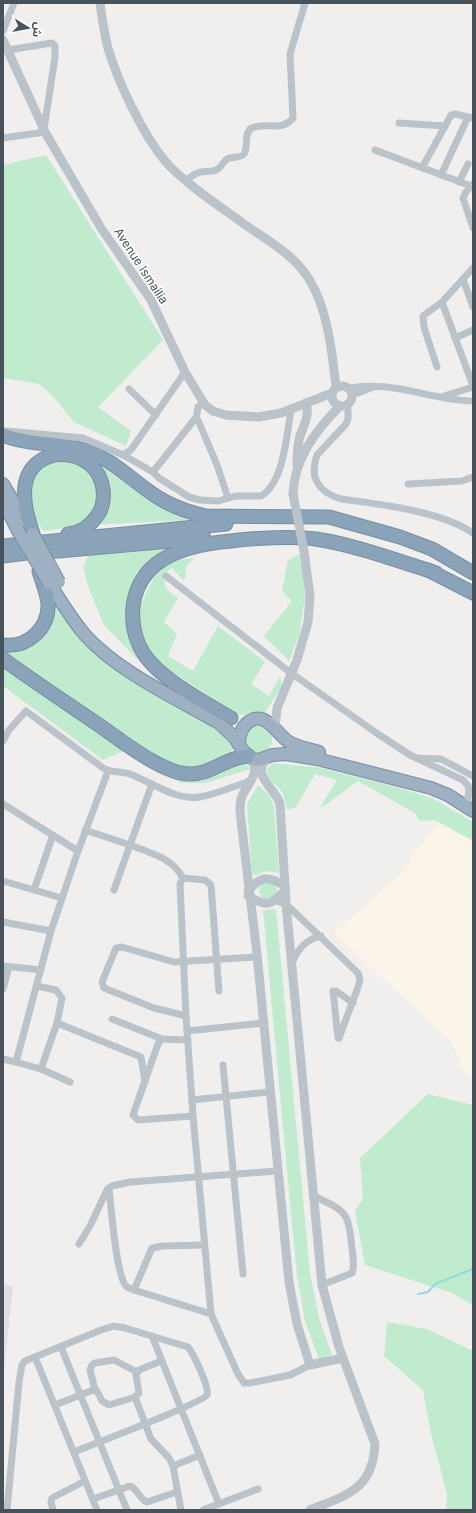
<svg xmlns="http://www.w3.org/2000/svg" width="476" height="1513" viewBox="0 0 476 1513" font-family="Inter,'Noto Sans Arabic',sans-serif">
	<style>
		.commercial { fill: #faf4e9 }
		.education { fill: #e2dfe0 }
		.green { fill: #c0ebce }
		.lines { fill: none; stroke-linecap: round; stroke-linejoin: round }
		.stream { stroke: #90d8e5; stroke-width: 2 }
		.trunk-casing { stroke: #758ea5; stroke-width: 14 }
		.motorway-casing { stroke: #758ea5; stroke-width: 15 }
		.minor { stroke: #bbc3ca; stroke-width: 7 }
		.tertiary { stroke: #bbc3ca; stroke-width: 9 }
		.trunk { stroke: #9db1c2; stroke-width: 12 }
		.motorway { stroke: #8aa3b9; stroke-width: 13 }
		.trunk-bridge-casing { stroke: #758ea5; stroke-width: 14; stroke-linecap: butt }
		.tertiary-bridge { stroke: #bbc3ca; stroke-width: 9 }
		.trunk-bridge { stroke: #9db1c2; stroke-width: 12 }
		.labels { text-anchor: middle; stroke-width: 3; stroke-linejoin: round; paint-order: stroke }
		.street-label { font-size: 12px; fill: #48525a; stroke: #fff }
	</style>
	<rect width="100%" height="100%" fill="#f1eeee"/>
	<!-- commercial -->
	<polygon class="commercial" points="441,822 473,840 473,1077 462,1068 452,1043 334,933 406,869 414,851"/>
	<!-- education -->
	<polygon class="education" points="3,1284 13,1287 3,1378"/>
	<!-- green -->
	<g class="green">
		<polygon points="46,155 163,340 98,407 131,431 126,446 74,422 53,396 39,384 3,378 3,165"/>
		<polygon points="91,456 204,519 95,525 106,478 102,467"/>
		<path d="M57,458L79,461L98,482C98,488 99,496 97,501C90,526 66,528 44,531C25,506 28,500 34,469Z"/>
		<path d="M180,546C147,556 140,576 127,606L153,670L136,658L104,625L89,589L83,567L90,552Z"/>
		<polygon points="301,554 305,598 299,635 289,661 264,636 292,601 282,591 288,560"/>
		<polygon points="195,558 186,566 186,577 183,580 172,568 163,575 166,589 178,598 164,622 177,634 168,656 193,671 218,626 265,662 251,684 269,696 280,676 282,686 264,714 239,715 161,665 148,651 138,623 142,603 148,589 155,576 169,561"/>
		<path d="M49,591L111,664L230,737L234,749C201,772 192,775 156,756L3,652V645L41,627Z"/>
		<polygon points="3,660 178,773 242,760 250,769 206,783 181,783 123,751 103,760 3,686"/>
		<circle cx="258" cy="739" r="14"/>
		<polygon points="272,763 320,768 400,788 434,799 473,822 473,841 435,820 419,821 415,813 358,781 324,806 320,807 337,780 315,774 296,807 287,810 283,793 267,776 267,769"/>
		<polygon points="258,785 269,795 274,806 279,873 266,871 256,875 252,874 247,804"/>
		<circle cx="268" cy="891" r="9"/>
		<polygon points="276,909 310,1274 319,1318 332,1355 319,1359 305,1321 297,1275 293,1235 263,910"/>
		<polygon points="428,1094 473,1105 473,1305 452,1293 365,1265 355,1211 363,1199 360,1158"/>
		<polygon points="387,1322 427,1329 473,1351 473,1510 446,1510 447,1494 431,1434 423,1390 384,1356"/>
	</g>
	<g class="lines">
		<!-- stream -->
		<polyline class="stream" points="418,1294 428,1292 435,1284 473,1269"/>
		<defs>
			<g id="trunk">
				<polyline points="3,484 28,526"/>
				<polyline points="3,501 17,529"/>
				<path d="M49,583C61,601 72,620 86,636C120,673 176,698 219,723L235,738L243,751L253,759L259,760L272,755L286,754L317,759L431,788L448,795L473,811"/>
				<path d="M239,744C239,737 240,730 246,724C265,707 276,734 289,742C298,747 309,749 319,752"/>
			</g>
			<g id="motorway">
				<path d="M3,435C30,446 62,442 90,452C119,463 139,488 166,502C179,509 192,513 206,516L329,517L400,537L432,549L473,573"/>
				<path d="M33,534C28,518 23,503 25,486C31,442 97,445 103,489C104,497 103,506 99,513C92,524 82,533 68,534"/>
				<polyline points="3,546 226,524"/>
				<polyline points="3,556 34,552 58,551 204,538"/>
				<polyline points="428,570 473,593"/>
				<path d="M3,645C27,648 49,629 48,604C47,592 42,582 39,571"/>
				<path d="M3,659C33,681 65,702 96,723C118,738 161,773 188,774C212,775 226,757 248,756"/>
				<path d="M231,718C207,704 170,684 151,663C124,634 126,582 162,560C182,547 208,543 231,541C254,538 293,536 316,539C355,545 399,561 436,573"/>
			</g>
		</defs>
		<!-- trunk casing -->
		<use href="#trunk" class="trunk-casing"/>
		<!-- motorway casing -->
		<use href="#motorway" class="motorway-casing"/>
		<!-- minor -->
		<g class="minor">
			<polyline points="3,31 14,3"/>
			<polyline points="8,50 52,43 55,46 55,57 44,129"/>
			<polyline points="399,123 445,126"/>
			<polyline points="3,138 45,132"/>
			<polyline points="375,150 471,186"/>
			<polyline points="422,168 451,115 455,114 473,118"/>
			<polyline points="441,175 468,117"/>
			<path d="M187,180C202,166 208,175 218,169C222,166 224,160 229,158C234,157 241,158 244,154C249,147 243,132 252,128C266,121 281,133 293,118L290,54L305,3"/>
			<polyline points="459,182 468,164"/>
			<polyline points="473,184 466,192 463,198 473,228"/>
			<polyline points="463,279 473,307"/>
			<polyline points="442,302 473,386"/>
			<polyline points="455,338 473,330"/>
			<polyline points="437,367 424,327 423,316 442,302 473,268"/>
			<path d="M349,388C392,380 431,400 473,401"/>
			<polyline points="129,389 156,415"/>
			<polyline points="353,395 373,387"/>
			<polyline points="444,396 473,387"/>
			<path d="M348,404V419L346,424L317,455C309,477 318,492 341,499C379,504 441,511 473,533"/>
			<polyline points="196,419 198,407 203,403"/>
			<polyline points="7,431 83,438 123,455 131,450 185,372"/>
			<polyline points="123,455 153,472"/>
			<polyline points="408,484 462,481 473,477"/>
			<path d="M228,498L217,465L198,420H194L153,472L159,478L189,497L200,500L218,501L236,496H261C284,483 287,433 291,410"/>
			<polyline points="166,576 291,673 378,734 410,755 463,780 469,787 468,799"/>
			<path d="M3,741L9,730L26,711L103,768C112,773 121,771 130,774C151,782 176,801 200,797C216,794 232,787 247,782L252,779"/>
			<polyline points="416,758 441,759 473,776"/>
			<path d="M152,784L130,845C151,853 172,858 183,878"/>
			<polyline points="3,804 78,851"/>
			<polyline points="85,830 130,845 114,890"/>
			<polyline points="3,881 62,898"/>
			<polyline points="34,890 53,835"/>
			<polyline points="276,901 286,904 358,973 360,979 358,987 339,1038"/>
			<polyline points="3,922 51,931"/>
			<path d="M292,963C298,949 306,939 321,936"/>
			<polyline points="3,966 41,970"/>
			<polyline points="37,986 56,990 62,998 57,1023 41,1069 16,1062 51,931 78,851 108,771"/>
			<polyline points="3,989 9,967"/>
			<polyline points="186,1016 154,1008 104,988 102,982 116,948 122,947 174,962 257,957"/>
			<polyline points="112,1019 162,1039 188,1040"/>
			<polyline points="57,1023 141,1057 145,1081"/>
			<polyline points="187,1031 263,1023"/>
			<polyline points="339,1038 338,1038 333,991 336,991 353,1003"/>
			<polyline points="162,1039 158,1044 133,1115 138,1120 193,1116 211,1314 238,1374 244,1383 250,1383 290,1375 310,1365"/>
			<polyline points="3,1059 16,1062"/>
			<polyline points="223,1065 243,1274"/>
			<polyline points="41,1069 70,1082"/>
			<polyline points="192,1100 269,1092"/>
			<polyline points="193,1116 186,1016 180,884 183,878 205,880 211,885 219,991"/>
			<path d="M109,1188C111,1206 116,1275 126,1286C128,1288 131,1289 134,1290L211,1314"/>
			<path d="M312,1195C347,1212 348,1210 352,1249C353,1257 355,1266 352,1273L322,1285"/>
			<polyline points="79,1244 90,1226 107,1190 112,1186 130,1182 277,1171"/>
			<polyline points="134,1290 152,1248 163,1246 204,1245"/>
			<polyline points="152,1336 219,1504"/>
			<polyline points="61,1347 127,1510"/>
			<polyline points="35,1357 97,1510"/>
			<polyline points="95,1390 90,1370 92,1365 95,1363 114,1360 137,1372"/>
			<polyline points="135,1397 151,1439 169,1458 173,1466"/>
			<polyline points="55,1405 93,1390 97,1391 102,1401 109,1405 135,1397 139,1393 136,1375 139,1370 161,1361"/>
			<path d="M93,1499L130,1486C138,1489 139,1499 147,1502L177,1492"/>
			<path d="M7,1510L19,1382L22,1365L25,1361L101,1330L114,1326L125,1328L188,1347C193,1353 210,1388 207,1395C202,1403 91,1445 74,1452"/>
			<polyline points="53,1510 51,1502 52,1498 85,1481"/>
			<polyline points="181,1510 173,1466 200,1455"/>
			<polyline points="203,1510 258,1489"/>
		</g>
		<!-- tertiary -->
		<g class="tertiary">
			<path d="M100,3C102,18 104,33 108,48C118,82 142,133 165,161C182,181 219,206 240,221C264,239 293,253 309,279C328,310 332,352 336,387"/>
			<polyline points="3,40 45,132 101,228 151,300 185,372 205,405 213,411 226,415 258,417 281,413 332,393"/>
			<circle cx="342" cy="396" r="10"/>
			<path d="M297,465C297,456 297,446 300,436C304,424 310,416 306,403"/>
			<path d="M293,494C294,459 316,430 340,406"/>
			<polyline points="275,727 277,708 297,660 308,622 310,596 304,551"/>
			<path d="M250,757C262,772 248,783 242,796C240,801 240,806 240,812L257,954L289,1282L297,1324L310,1365L343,1358"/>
			<path d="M267,758C250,776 275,787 280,804L286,904L322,1285L339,1347L375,1444C373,1490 346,1495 310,1510"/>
			<path d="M248,891C261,876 267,875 285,886"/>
			<path d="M248,896C266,907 271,906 285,890"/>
		</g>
		<!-- trunk -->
		<use href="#trunk" class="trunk"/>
		<!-- motorway -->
		<use href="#motorway" class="motorway"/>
		<defs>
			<g id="trunk-bridge">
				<polyline points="17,529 49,583"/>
				<polyline points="33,534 59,582"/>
			</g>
		</defs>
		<!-- trunk-bridge casing -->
		<use href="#trunk-bridge" class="trunk-bridge-casing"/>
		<!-- tertiary-bridge -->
		<polyline class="tertiary-bridge" points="293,494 304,551"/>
		<!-- trunk-bridge -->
		<use href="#trunk-bridge" class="trunk-bridge"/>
	</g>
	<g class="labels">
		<!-- street labels -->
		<g class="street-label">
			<text transform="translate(141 266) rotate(57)" y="4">Avenue Ismailia</text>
		</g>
	</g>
	<!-- border -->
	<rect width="476" height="1513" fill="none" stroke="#48525a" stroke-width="8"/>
	<!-- north arrow -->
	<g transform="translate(28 28) rotate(101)" stroke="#ffffff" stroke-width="3" paint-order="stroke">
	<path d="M0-3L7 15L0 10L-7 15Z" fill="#48525a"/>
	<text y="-6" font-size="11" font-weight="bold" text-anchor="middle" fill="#48525a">ش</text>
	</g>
</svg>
